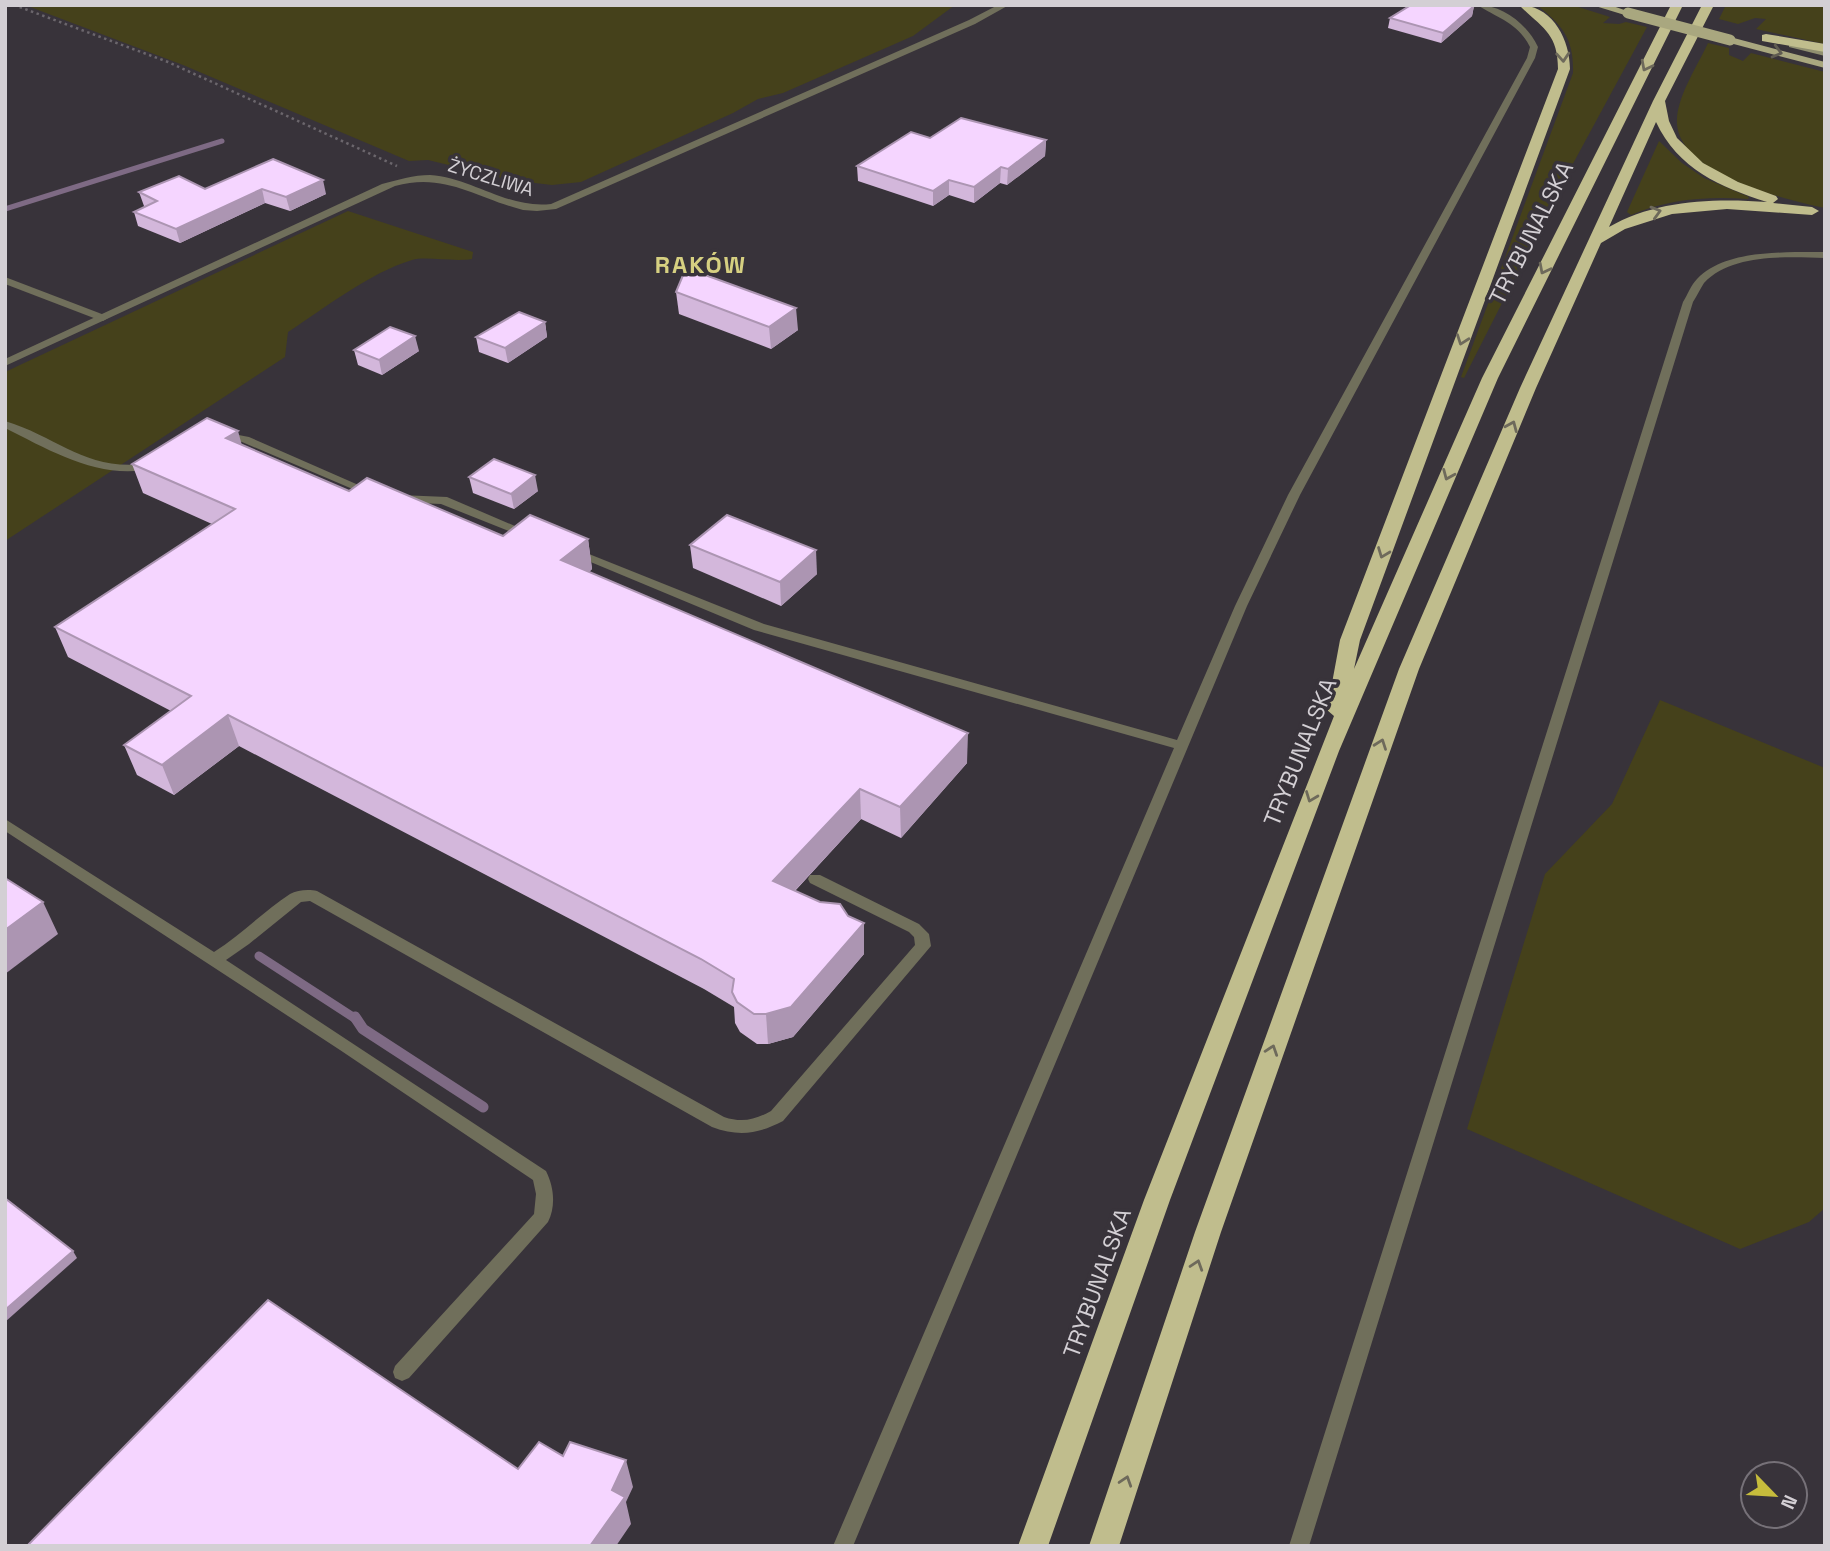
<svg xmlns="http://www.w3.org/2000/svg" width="1830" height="1551" viewBox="0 0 1830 1551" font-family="'Space Grotesk',sans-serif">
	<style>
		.green { fill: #45411b }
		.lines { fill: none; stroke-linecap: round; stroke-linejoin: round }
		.stream-far2 { stroke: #7e6a84; stroke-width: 5 }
		.stream-far1 { stroke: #7e6a84; stroke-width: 9 }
		.stream { stroke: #7e6a84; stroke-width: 11 }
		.path { stroke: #6b666c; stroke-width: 2.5; stroke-dasharray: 2.5 3.5; stroke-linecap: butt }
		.service { fill: #706f5b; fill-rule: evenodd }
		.minor { fill: #706f5b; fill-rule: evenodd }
		.secondary { fill: #908f70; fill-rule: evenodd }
		.primary { fill: #a9a77f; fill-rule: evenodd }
		.motorway { fill: #c0bd8d; fill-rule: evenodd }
		.primary-bridge { stroke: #a9a77f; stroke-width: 11 }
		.wall { fill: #d3b7db }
		.shaded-wall { fill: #ac95b2 }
		.building { fill: #f5d5ff; stroke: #ac95b2; stroke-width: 2 }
		.oneway { stroke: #605c52 }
		.oneway2 { stroke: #6e6a5b }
		.labels { text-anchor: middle; stroke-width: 7; stroke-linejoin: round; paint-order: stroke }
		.far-street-label { font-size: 19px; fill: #d3cfd4; stroke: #38333a }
		.street-label { font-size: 23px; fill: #d3cfd4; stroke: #38333a }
		.far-district-label { font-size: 24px; font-weight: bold; letter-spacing: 2px; fill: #d6d081; stroke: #38333a }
	</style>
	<rect width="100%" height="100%" fill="#38333a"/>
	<!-- green -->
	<g class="green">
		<polygon points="25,5 955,5 913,36 783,93 758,99 733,113 581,182 552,185 510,180 428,160 409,161 183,65"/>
		<path d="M1537,5H1572L1610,17L1603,23L1619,24L1626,22L1647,27L1569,171L1464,378L1461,377L1573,73C1574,39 1563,26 1537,5Z"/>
		<polygon points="1726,5 1825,5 1825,44 1756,29 1766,19 1755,18 1738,24 1719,19"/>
		<path d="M1708,43L1729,48V55L1743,61L1751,53L1825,72V208C1784,199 1673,173 1677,118C1679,93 1698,65 1708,43Z"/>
		<path d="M1659,141L1682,163L1704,178L1749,197L1748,199C1708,196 1668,199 1631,215L1627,212Z"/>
		<path d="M348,211L473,252L472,259C453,262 425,256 412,260C369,273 325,308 288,332L285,357L5,541V372Z"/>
		<polygon points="1660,700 1825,768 1825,1208 1809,1222 1740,1249 1467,1129 1545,874 1612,804"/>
	</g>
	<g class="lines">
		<!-- stream-far2 -->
		<polyline class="stream-far2" points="5,209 222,141"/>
		<!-- stream-far1 -->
		<polyline class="stream-far1" points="259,956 356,1019"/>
		<!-- stream -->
		<polyline class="stream" points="355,1017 363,1029 483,1107"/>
		<!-- path -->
		<polyline class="path" points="14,5 168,62 397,166"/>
		<!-- service -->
		<g class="service">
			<path d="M1477,5C1503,5 1527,24 1538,47L1535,58L1300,495L1247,606L853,1546H833L1174,748L754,630L569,553L575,549L579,550L764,624L1177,740L1235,606L1288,495L1527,58L1530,47C1518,23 1498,18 1477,5Z"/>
			<path d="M1795,252H1825V258C1788,257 1732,253 1704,283C1700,289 1697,296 1693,302L1309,1546H1289L1683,302C1688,294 1691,285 1697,279C1721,254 1764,253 1795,252Z"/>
			<polygon points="5,277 107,316 108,318 103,321 99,320 5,284"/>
			<path d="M5,421C61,438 86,473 151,463L157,466L155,468C101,481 53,452 5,428Z"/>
			<polygon points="223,432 249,437 379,494 377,496 369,496 242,442 219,437 217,435"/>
			<polygon points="400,495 447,497 536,535 530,539 526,538 441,504 396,502 396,496"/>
			<path d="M5,819L214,952C241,935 265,910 290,894C297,890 309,889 317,891L724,1117C742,1123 755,1120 771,1111L915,945L914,937L909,932L810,883L808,879L810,875H820L919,924L929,934L931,946L783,1121C758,1134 739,1137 712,1127L310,901L301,902L249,944L226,960L546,1171C554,1187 556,1206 548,1222L409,1378L402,1381L395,1378L393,1372L395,1366L534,1214L536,1194L533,1180L340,1050L5,831Z"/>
		</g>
		<!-- minor -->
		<path class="minor" d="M998,5H1009L975,24L556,209L537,211L523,210C476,198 445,172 395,186L5,366V359L382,184C397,180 414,175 430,175C473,178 507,209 551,204L969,20Z"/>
		<!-- secondary -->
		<polygon class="secondary" points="1789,43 1825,51 1825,56 1789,47"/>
		<!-- primary -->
		<g class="primary">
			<polygon points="1592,5 1610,5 1633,13 1628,16"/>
			<polygon points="1730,37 1825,62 1825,68 1726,42 1726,38"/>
		</g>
		<!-- motorway -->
		<g class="motorway">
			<path d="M1519,5C1552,5 1570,39 1570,69L1360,640L1354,669L1482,378L1671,5H1683L1498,378L1339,751L1170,1200L1048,1546H1018L1144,1200L1334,716L1327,710L1340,640L1558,69C1558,33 1542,28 1519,5Z"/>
			<path d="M1702,5H1714L1665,101L1669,121L1677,138L1703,163L1738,182L1776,196L1778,199L1773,203L1812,207L1819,211L1812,215L1727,209L1672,214L1625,229L1601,243L1536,388L1419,669L1221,1232L1119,1546H1089L1195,1232L1399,669L1520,388L1653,101ZM1656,122C1678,169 1720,187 1767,202C1715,198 1655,200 1609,227Z"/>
			<polygon points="1766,34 1825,44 1825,52 1762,41 1762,35"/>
		</g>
		<!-- primary-bridge -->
		<polyline class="primary-bridge" points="1628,13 1730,40"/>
	</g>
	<!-- wall -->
	<g class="wall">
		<polygon points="1474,6 1472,16 1441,43 1388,28 1390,18"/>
		<polygon points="930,138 1046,140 1045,156 1007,185 1000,183 974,203 949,195 933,206 858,181 857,166"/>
		<polygon points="273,159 326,194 290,211 265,203 180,243 138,226 134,212 145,207 144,206 139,192 205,189"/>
		<polygon points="676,292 798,330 771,349 679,314"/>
		<polygon points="545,322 547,337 508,363 479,352 476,337"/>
		<polygon points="354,350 419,351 382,375 358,365"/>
		<polygon points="242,445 349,491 503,536 588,539 592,569 589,572 967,763 901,838 861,819 795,891 864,923 864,954 793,1037 768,1044 757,1044 740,1032 735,1023 734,1007 704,989 239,746 174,795 137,775 124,745 171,711 68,657 55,627 212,524 143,493 132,464"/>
		<polygon points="469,477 538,491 514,509 473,493"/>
		<polygon points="690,545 817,574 781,606 693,568"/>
	</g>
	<!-- shaded-wall -->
	<g class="shaded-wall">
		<polygon points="1474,6 1472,16 1441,43 1443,33"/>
		<polygon points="1046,140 1045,156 1007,185 1008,169"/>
		<polygon points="1001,167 1000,183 974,203 974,187"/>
		<polygon points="323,180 326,194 290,211 286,197"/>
		<polygon points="949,180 949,195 933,206 933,191"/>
		<polygon points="262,189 265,203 180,243 176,229"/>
		<polygon points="796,308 798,330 771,349 769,327"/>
		<polygon points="545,322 547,337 508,363 505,348"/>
		<polygon points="415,336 419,351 382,375 379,360"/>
		<polygon points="238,431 246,460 226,438"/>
		<polygon points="535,475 538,491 514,509 511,494"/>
		<polygon points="588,539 592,569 566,590 561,560"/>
		<polygon points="816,550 817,574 781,606 780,582"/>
		<polygon points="228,715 239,746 174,795 162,765"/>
		<polygon points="968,733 967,763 901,838 900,807"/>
		<polygon points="860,789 861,819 775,912 773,881"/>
		<polygon points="43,902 58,934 5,974 5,930"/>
		<polygon points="864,923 864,954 793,1037 768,1044 766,1014"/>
		<polygon points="73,1251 77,1258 5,1322 5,1310"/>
		<polygon points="626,1460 633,1487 626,1502 631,1524 616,1546 590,1546 612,1490"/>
	</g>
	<!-- building -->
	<g class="building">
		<polygon points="1411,5 1470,5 1474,6 1443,33 1390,18"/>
		<polygon points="961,118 1046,140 1008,169 1001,167 974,187 949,180 933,191 857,166 911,132 930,138"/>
		<polygon points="273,159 323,180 286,197 262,189 176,229 134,212 157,201 139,192 179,176 205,189"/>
		<polygon points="686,268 796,308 769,327 676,292"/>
		<polygon points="519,312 545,322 505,348 476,337"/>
		<polygon points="390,327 415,336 379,360 354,350"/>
		<polygon points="207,418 238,431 226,438 349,491 367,478 503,536 530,515 588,539 561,560 968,733 900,807 860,789 773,881 820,902 840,904 848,916 864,923 791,1007 766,1014 754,1014 737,1002 732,992 734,979 701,959 228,715 162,765 124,745 191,696 55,627 235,509 132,464"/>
		<polygon points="494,459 535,475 511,494 469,477"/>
		<polygon points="727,515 816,550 780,582 690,545"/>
		<polygon points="5,878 43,902 5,930"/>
		<polygon points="5,1199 6,1199 73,1251 5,1310"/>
		<polygon points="268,1300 518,1469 539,1442 563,1456 570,1442 626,1460 612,1490 625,1497 590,1546 27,1546"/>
	</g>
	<!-- one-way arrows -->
	<defs><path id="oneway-chevron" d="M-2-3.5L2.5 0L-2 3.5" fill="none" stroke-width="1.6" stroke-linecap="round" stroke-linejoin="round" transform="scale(1.75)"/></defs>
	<use class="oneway" href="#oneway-chevron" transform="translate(1777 52) rotate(15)"/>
	<g class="oneway2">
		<use href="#oneway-chevron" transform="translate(1563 57) rotate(86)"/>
		<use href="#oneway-chevron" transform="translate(1646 66) rotate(117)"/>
		<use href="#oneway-chevron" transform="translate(1656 212) rotate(-16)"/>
		<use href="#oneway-chevron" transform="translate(1544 269) rotate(117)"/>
		<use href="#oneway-chevron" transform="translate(1462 340) rotate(110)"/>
		<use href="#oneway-chevron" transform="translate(1512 426) rotate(-67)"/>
		<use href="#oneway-chevron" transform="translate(1448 475) rotate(113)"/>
		<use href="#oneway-chevron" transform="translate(1383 553) rotate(111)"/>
		<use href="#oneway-chevron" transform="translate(1381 744) rotate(-70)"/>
		<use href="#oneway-chevron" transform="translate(1311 797) rotate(111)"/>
		<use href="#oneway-chevron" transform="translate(1272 1050) rotate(-71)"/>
		<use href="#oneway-chevron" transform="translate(1197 1265) rotate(-72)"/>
		<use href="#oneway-chevron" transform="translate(1126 1481) rotate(-72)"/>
	</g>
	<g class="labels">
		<!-- far-street labels -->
		<g class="far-street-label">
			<text transform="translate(491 177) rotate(17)" y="7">ŻYCZLIWA</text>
		</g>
		<!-- street labels -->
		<g class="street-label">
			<text transform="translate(1531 233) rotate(-63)" y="8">TRYBUNALSKA</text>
			<text transform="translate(1300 752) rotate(-68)" y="8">TRYBUNALSKA</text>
			<text transform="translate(1097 1283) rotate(-70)" y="8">TRYBUNALSKA</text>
		</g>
		<!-- far-district labels -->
		<g class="far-district-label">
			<text x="701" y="273">RAKÓW</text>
		</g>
	</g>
	<!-- border -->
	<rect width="1830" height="1551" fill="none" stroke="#d3cfd4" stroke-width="14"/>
	<!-- north arrow -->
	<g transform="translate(1774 1495) rotate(115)"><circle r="33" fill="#38333a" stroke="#767178" stroke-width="2"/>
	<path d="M0-5L12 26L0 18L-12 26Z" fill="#c6bc3c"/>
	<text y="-10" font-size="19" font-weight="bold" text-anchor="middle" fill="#d3cfd4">N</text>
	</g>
</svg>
